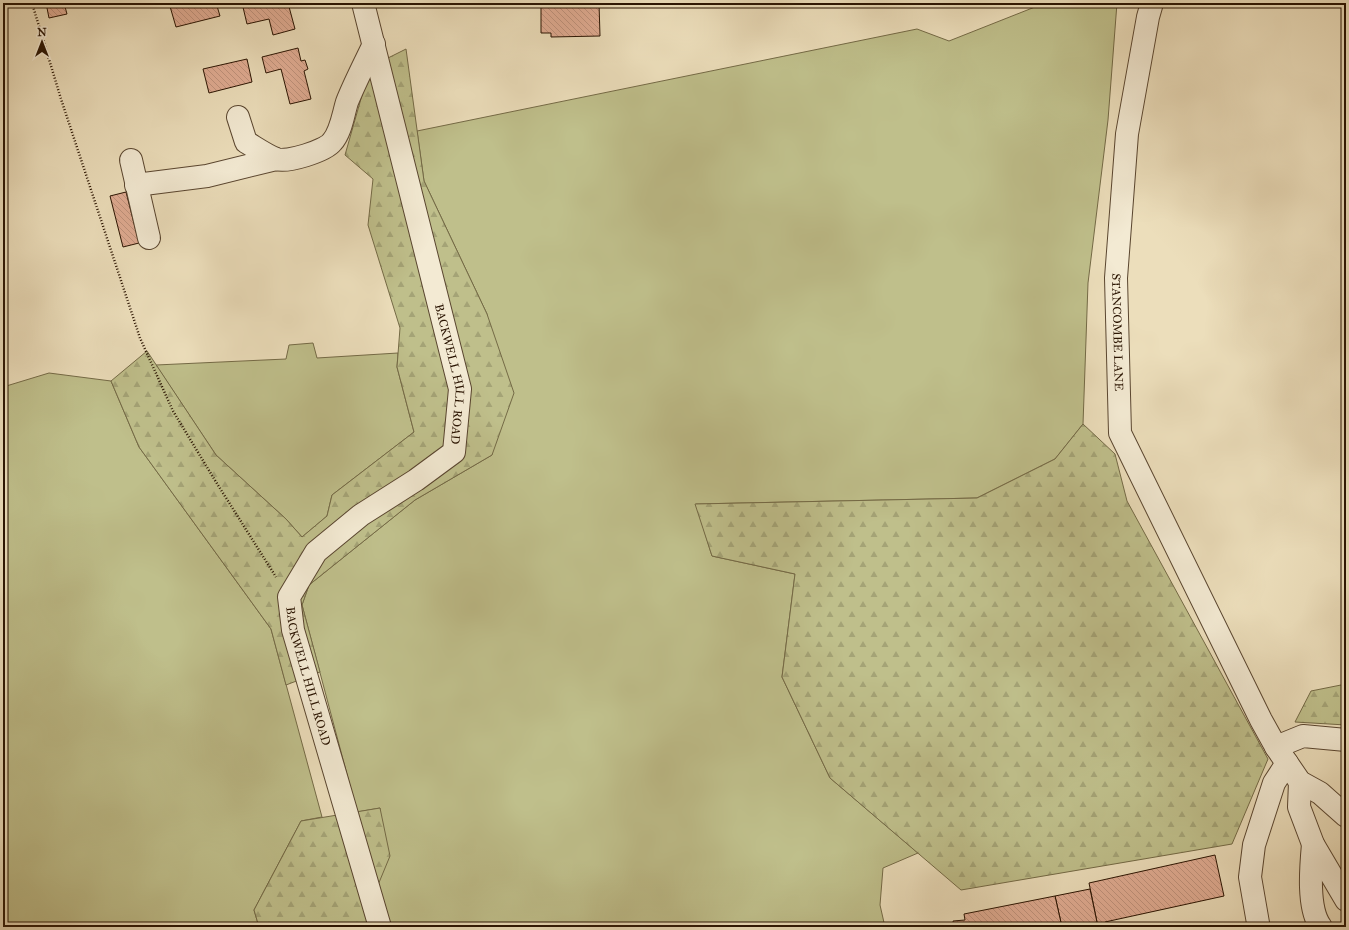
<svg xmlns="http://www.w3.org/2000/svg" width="1349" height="930" viewBox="0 0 1349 930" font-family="'IM FELL Great Primer',serif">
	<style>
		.green { fill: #bfbf8b; stroke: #746a46 }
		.forest { fill: url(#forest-firs); stroke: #746a46 }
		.building { fill: url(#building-back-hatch); stroke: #2a1402 }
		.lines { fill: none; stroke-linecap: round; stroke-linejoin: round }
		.minor-casing { stroke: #5a4630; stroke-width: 24 }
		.path { stroke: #2a1402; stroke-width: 2.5; stroke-dasharray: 1 2; stroke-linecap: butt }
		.minor { stroke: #f3ead3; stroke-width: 22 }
		.labels { text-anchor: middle; stroke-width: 3; stroke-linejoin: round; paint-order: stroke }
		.street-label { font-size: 12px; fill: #2a1402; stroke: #f3ead3 }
	</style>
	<defs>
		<pattern id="forest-firs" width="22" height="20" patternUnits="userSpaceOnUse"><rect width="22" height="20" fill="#bfbf8b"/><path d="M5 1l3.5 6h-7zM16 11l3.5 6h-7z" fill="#a4a376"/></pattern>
		<pattern id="building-back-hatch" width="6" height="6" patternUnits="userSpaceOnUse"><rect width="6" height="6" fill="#e0ac93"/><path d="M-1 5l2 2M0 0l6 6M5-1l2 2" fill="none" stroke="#c0937d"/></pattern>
	</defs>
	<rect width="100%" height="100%" fill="#ecdebb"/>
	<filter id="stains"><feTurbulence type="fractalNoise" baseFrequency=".005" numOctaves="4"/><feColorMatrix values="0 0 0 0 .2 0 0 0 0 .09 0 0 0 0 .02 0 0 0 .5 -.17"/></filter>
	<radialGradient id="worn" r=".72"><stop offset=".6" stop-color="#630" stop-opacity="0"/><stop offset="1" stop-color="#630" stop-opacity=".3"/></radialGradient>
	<!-- green -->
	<g class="green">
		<polygon points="1045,3 1117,3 1108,120 1088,283 1083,424 1055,459 977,498 696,504 712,556 795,574 782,677 830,778 918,853 883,868 880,905 885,927 387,927 378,885 380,808 357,812 302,605 309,585 415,500 492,455 487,314 424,181 417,131 917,29 949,41"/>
		<polygon points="313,343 317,358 398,353 397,367 414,432 332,495 327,516 302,537 286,519 216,455 156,365 286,359 289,345"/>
		<polygon points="49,373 111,381 139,447 271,629 322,817 301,821 254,910 259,927 3,927 3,387"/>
	</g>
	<!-- forest -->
	<g class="forest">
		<polygon points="406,49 424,181 487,314 514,393 492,455 415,500 309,585 302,605 320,672 286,685 271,629 139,447 111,381 147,351 216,455 286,519 302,537 327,516 332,495 414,432 397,367 400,328 368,225 373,179 345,155 370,67"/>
		<polygon points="1083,424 1115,454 1127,501 1268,759 1232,844 961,890 830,778 782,677 795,574 712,556 695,504 977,498 1055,459"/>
		<polygon points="1346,684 1346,725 1295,722 1311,691"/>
		<polygon points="380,808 390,856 378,885 387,927 259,927 254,910 301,821"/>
	</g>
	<!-- building -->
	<g class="building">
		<polygon points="46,3 64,3 67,14 49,18"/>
		<polygon points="169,3 226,3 226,4 217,6 220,16 176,27"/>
		<polygon points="242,3 288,3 295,29 273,35 269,19 247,24"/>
		<polygon points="599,3 600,36 551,37 551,33 541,33 541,7 552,7 552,4"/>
		<polygon points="298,48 301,61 305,60 308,69 304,71 311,99 290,104 281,69 266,73 262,57"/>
		<polygon points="247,59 252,82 209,93 203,69"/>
		<polygon points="126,192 139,243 123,247 110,196"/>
		<polygon points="1215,855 1224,896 1105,922 1106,927 1098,927 1089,883"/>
		<polygon points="1090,889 1098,927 1062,927 1055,896"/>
		<polygon points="1055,896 1062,927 954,927 953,921 965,920 964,914"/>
	</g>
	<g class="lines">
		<defs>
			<g id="minor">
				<path id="s1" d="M363,3L460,389L454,452L416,480L361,515L316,552L289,597L293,630L380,927"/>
				<path id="s2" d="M1152,3L1148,17L1127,134L1116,278L1120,433L1261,720L1276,747L1300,782L1320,793L1346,816"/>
				<path d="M238,117L246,142C256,148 266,155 276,159C287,163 325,151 332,142C341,132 343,115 347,102C355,82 365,63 374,44"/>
				<polyline points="131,160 149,238"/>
				<polyline points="136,185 207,176 276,159"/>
				<polyline points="1276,747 1303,736 1346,740"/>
				<polyline points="1300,782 1299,807 1313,844 1346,900"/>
				<path d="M1313,844C1311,866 1307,909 1321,927"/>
				<polyline points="1258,923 1250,877 1254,845 1274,783 1287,763"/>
			</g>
		</defs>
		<!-- minor casing -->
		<use href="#minor" class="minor-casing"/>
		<!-- path -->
		<polyline class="path" points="32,3 61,99 140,338 173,411 216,482 276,577"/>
		<!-- minor -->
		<use href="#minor" class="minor"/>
	</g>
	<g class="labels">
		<!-- street labels -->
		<g class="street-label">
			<text dy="4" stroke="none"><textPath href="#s2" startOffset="332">STANCOMBE LANE</textPath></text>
			<text dy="4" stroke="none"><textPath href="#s1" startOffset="382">BACKWELL HILL ROAD</textPath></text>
			<text dy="4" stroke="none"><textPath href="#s1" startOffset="766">BACKWELL HILL ROAD</textPath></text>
		</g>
	</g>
	<!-- margin -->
	<rect width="1349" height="930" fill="none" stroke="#ecdebb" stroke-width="16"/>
	<rect x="4" y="4" width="1341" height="922" fill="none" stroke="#2a1402" stroke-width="2"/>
	<rect x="8" y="8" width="1333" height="914" fill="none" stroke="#2a1402"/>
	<!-- north arrow -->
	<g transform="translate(42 42)" stroke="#f3ead3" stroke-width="3" paint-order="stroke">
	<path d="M0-3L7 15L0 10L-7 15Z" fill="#2a1402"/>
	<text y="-6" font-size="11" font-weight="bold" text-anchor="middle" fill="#2a1402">N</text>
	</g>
	<rect width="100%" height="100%" filter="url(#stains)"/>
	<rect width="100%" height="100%" fill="url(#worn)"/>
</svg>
